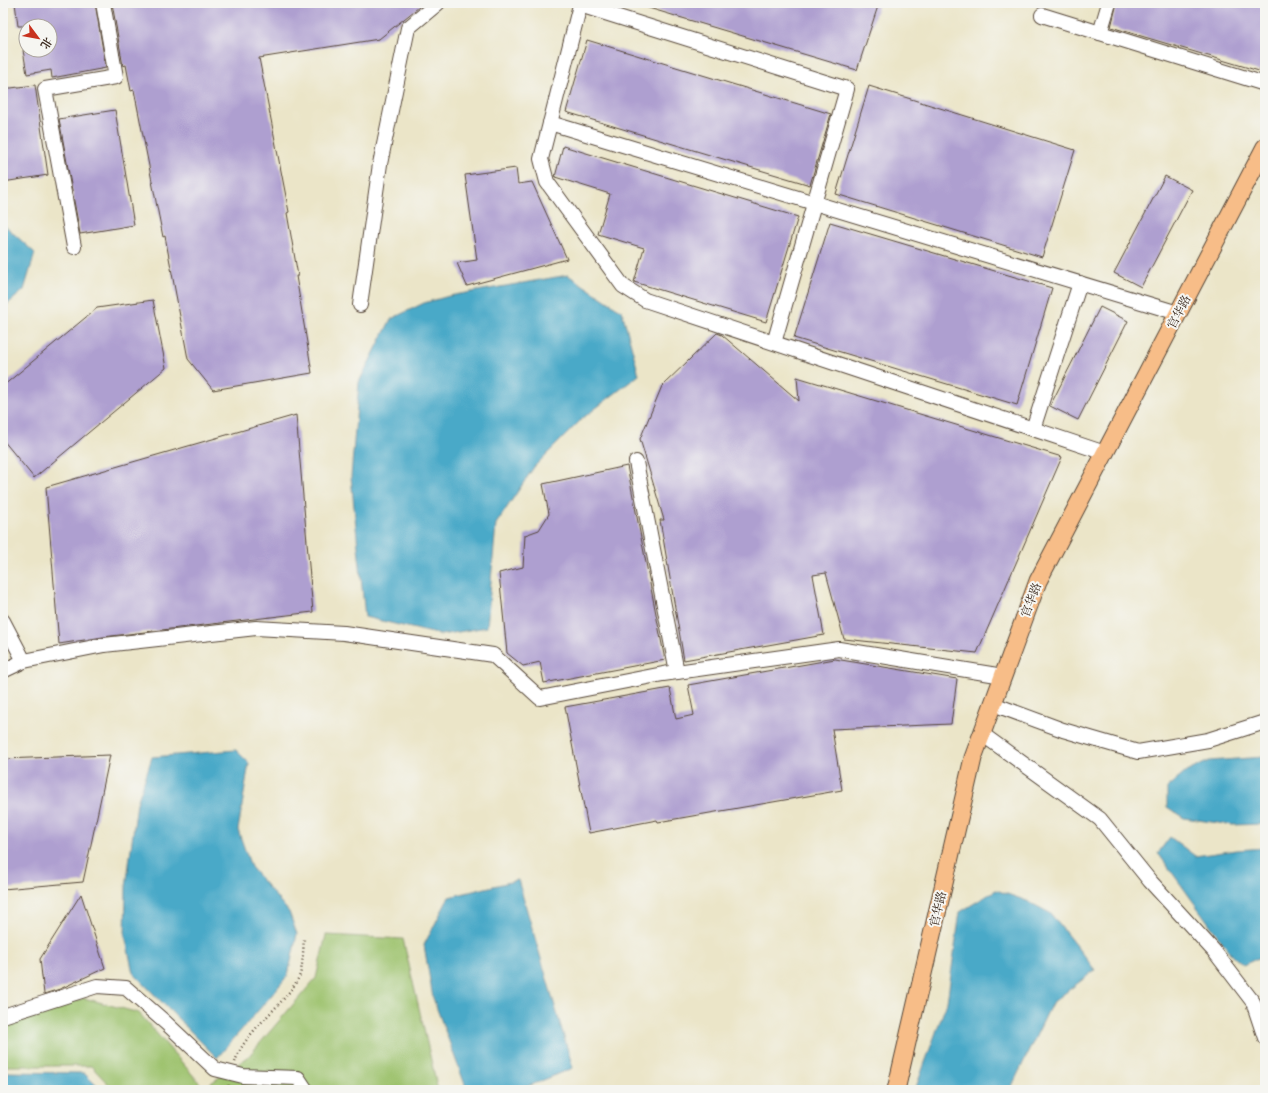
<svg xmlns="http://www.w3.org/2000/svg" width="1268" height="1093" viewBox="0 0 1268 1093" font-family="'Libre Caslon Text','Noto Serif SC',serif">
	<style>
		.green { fill: #9dc26d; stroke: #6c7646 }
		.water { fill: #48a9c8; stroke: #426a73 }
		.building { fill: #ae9fd0 }
		.lines { fill: none; stroke-linecap: round; stroke-linejoin: round }
		.minor-casing { stroke: #554638; stroke-width: 16 }
		.major-casing { stroke: #554638; stroke-width: 19 }
		.path { stroke: #554638; stroke-width: 2.5; stroke-dasharray: 1 3; stroke-linecap: butt }
		.minor { stroke: #fff; stroke-width: 14 }
		.major { stroke: #f7bd88; stroke-width: 17 }
		.labels { text-anchor: middle; stroke-width: 4; stroke-linejoin: round; paint-order: stroke }
		.street-label { font-size: 12px; fill: #3b2a1e; stroke: #f6f6f2 }
	</style>
	<rect width="100%" height="100%" fill="#f6f6f2"/>
	<filter id="ink" filterUnits="userSpaceOnUse"><feTurbulence type="fractalNoise" baseFrequency=".025" numOctaves="2"/><feDisplacementMap in="SourceGraphic" scale="8" xChannelSelector="R" yChannelSelector="G"/><feConvolveMatrix kernelMatrix="1 2 1 2 8 2 1 2 1" color-interpolation-filters="sRGB"/></filter>
	<filter id="wash" filterUnits="userSpaceOnUse"><feTurbulence type="fractalNoise" baseFrequency=".012" numOctaves="4" result="noise"/><feDisplacementMap in="SourceGraphic" scale="16" xChannelSelector="R" yChannelSelector="G"/><feGaussianBlur stdDeviation="0.9" result="paint"/><feColorMatrix in="noise" values="0 0 0 0 0 0 0 0 0 0 0 0 0 0 0 0 0 1.4 0 .05"/><feComposite in="paint" operator="in"/></filter>
	<g filter="url(#wash)">
		<rect width="100%" height="100%" fill="#ebe5c8"/>
		<!-- green -->
		<polygon class="green" points="326,935 403,939 438,1090 114,1090 91,1066 3,1066 3,1024 84,998 139,1013 204,1088 248,1057 316,978"/>
		<!-- water -->
		<g class="water">
			<polygon points="3,224 35,253 24,290 3,308"/>
			<polygon points="568,275 622,311 639,375 583,418 534,467 496,524 487,627 441,635 365,617 351,477 359,382 391,319 424,303 449,296"/>
			<polygon points="236,750 249,763 238,830 251,867 289,912 297,934 288,975 270,997 217,1058 133,973 125,935 126,887 137,803 152,757"/>
			<polygon points="1265,757 1265,824 1232,825 1184,818 1167,807 1167,788 1186,772 1209,761"/>
			<polygon points="1170,837 1195,856 1237,850 1265,848 1265,955 1243,965 1231,954 1158,853"/>
			<polygon points="518,880 573,1068 519,1090 467,1090 433,998 424,945 449,897"/>
			<polygon points="996,890 1027,901 1050,913 1095,970 1052,1003 1010,1090 915,1090 947,1002 960,912"/>
			<polygon points="3,1072 84,1073 101,1090 3,1090"/>
		</g>
		<g id="blocks">
			<!-- building -->
			<g class="building">
				<polygon points="15,3 95,3 106,68 52,78 51,70 27,74 23,50 50,50 50,26 18,26"/>
				<polygon points="112,3 424,3 379,39 259,58 289,212 287,213 298,276 296,276 312,373 213,390 188,359 165,236 163,237 134,90 131,91 126,65 123,66"/>
				<polygon points="643,3 879,3 857,70 642,6"/>
				<polygon points="1117,3 1265,3 1265,59 1259,71 1111,27"/>
				<polygon points="587,40 831,114 810,185 566,112"/>
				<polygon points="35,85 48,175 3,182 3,89"/>
				<polygon points="869,86 1075,150 1042,257 836,194"/>
				<polygon points="115,110 134,225 80,234 59,119"/>
				<polygon points="563,146 798,217 766,322 634,282 644,248 598,234 610,194 555,177"/>
				<polygon points="516,168 518,184 532,182 567,259 467,286 457,263 477,260 465,175"/>
				<polygon points="1165,176 1192,190 1141,287 1114,273"/>
				<polygon points="830,222 1052,288 1017,405 794,338"/>
				<polygon points="153,300 166,368 34,478 3,440 3,386 97,308"/>
				<polygon points="1100,307 1128,321 1078,420 1050,406"/>
				<polygon points="717,333 722,335 799,401 797,377 1062,457 977,653 844,639 826,573 813,575 824,635 684,660 660,520 664,520 640,439 662,386"/>
				<polygon points="296,415 313,612 103,637 59,644 46,487"/>
				<polygon points="627,466 665,660 544,683 540,662 523,666 507,653 499,573 523,567 525,535 539,530 549,514 543,484"/>
				<polygon points="835,659 957,679 951,724 832,729 842,790 658,822 657,820 589,833 565,707 670,688 676,719 694,715 688,685"/>
				<polygon points="110,755 83,882 3,889 3,759"/>
				<polygon points="81,894 105,968 60,989 44,994 40,959"/>
			</g>
		</g>
	</g>
	<g filter="url(#ink)">
		<use href="#blocks" fill-opacity="0" stroke="#554638" stroke-width="1"/>
		<g class="lines">
			<defs>
				<g id="minor">
					<polyline points="1042,15 1265,84"/>
					<polyline points="1100,33 1109,3"/>
					<polyline points="550,123 1178,313"/>
					<polyline points="74,247 45,89 116,77 103,3"/>
					<polyline points="360,305 380,164 408,28 438,3"/>
					<polyline points="774,343 847,89 580,5 541,159 547,182 623,286 645,300 1105,453"/>
					<polyline points="1033,429 1080,283"/>
					<polyline points="636,462 677,672"/>
					<polyline points="3,621 24,661 104,645 256,628 344,633 493,655 540,698 663,674 839,649 1003,676"/>
					<polyline points="3,671 24,661"/>
					<polyline points="993,704 1063,730 1138,752 1208,740 1265,722"/>
					<polyline points="982,734 1100,819 1150,881 1214,951 1253,1002 1265,1038"/>
					<polyline points="3,1016 97,986 126,988 166,1023 215,1069 243,1076 298,1078 306,1090"/>
				</g>
				<polyline id="major" points="896,1090 973,758 1038,581 1265,147"/>
			</defs>
			<!-- minor casing -->
			<use href="#minor" class="minor-casing"/>
			<!-- major casing -->
			<use href="#major" class="major-casing"/>
			<!-- path -->
			<g class="path">
				<path d="M235,1062C245,1030 282,1008 298,979C303,971 303,949 304,939"/>
				<polyline points="228,1090 229,1084"/>
			</g>
			<!-- minor -->
			<use href="#minor" class="minor"/>
			<!-- major -->
			<use href="#major" class="major"/>
		</g>
	</g>
	<g class="labels">
		<!-- street labels -->
		<g class="street-label">
			<text transform="translate(1179 312) rotate(-62)" y="4">官华路</text>
			<text transform="translate(1031 600) rotate(-69)" y="4">官华路</text>
			<text transform="translate(938 909) rotate(-77)" y="4">官华路</text>
		</g>
	</g>
	<!-- margin -->
	<rect width="1268" height="1093" fill="none" stroke="#f6f6f2" stroke-width="16"/>
	<!-- north arrow -->
	<g transform="translate(38 38) rotate(122)"><circle r="19" fill="#f6f6f2" stroke="#aba49d"/>
	<path d="M0-3L7 15L0 10L-7 15Z" fill="#c8321e"/>
	<text y="-6" font-size="11" font-weight="bold" text-anchor="middle" fill="#3b2a1e">北</text>
	</g>
</svg>
